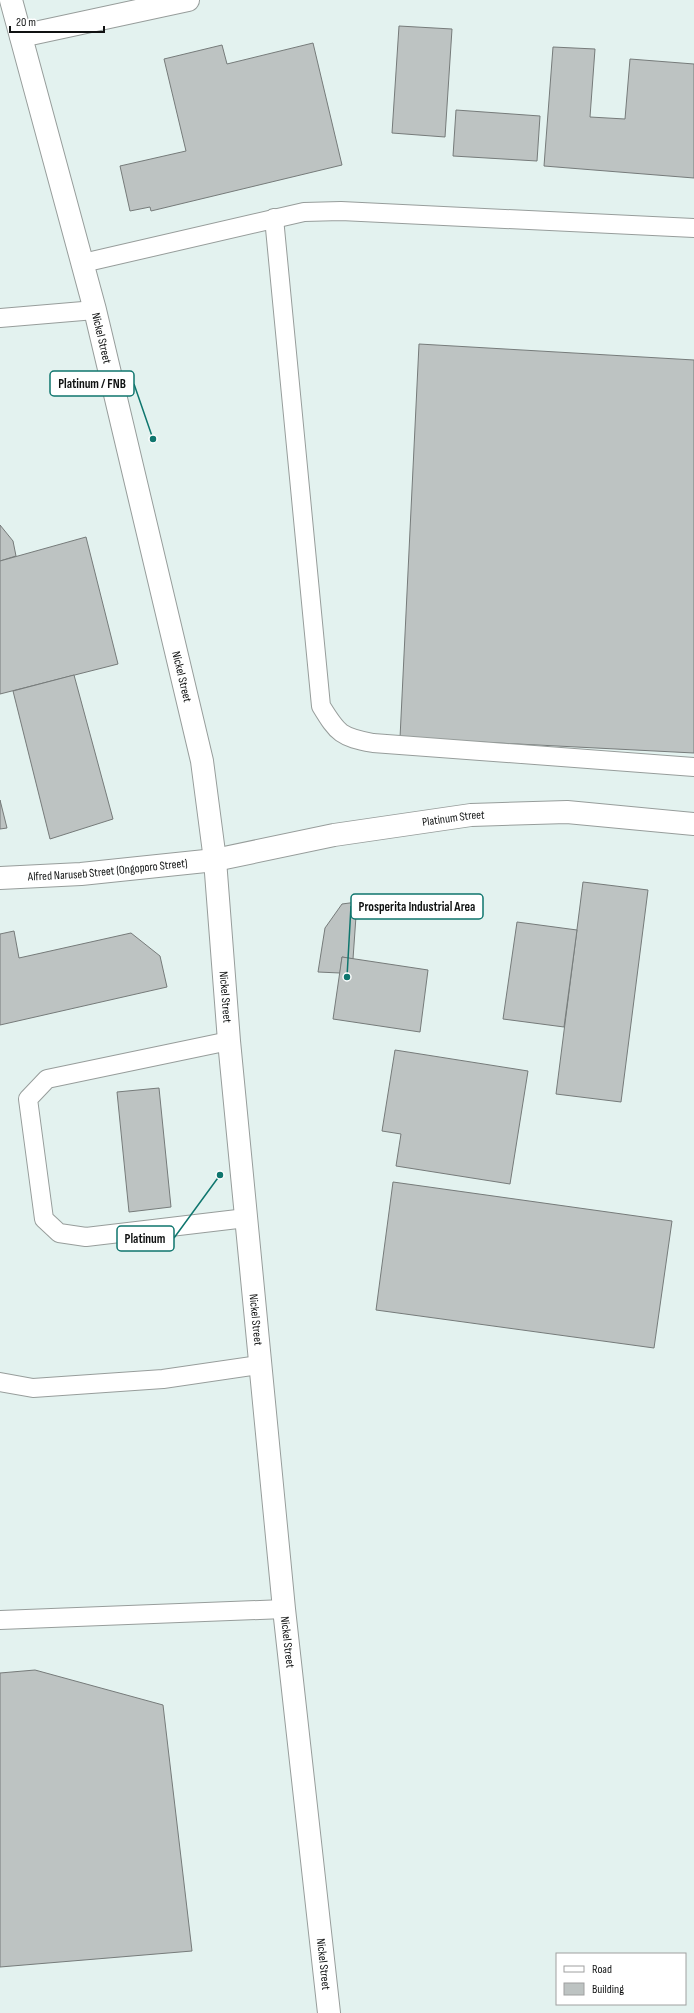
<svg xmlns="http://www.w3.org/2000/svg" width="694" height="2013" viewBox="0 0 694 2013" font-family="'Sofia Sans Condensed',sans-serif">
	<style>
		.built { fill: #e3f2ef; fill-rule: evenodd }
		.building { fill: #bdc3c2; stroke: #767b7a }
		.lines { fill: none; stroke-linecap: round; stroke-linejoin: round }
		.service-casing { stroke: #979d9b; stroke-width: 20 }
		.minor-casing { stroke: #979d9b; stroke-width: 24 }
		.tertiary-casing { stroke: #979d9b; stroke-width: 24 }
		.service { stroke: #fff; stroke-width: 18 }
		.minor { stroke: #fff; stroke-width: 22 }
		.tertiary { stroke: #fff; stroke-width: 22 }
		.labels { text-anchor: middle; stroke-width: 3; stroke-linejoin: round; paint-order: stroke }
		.street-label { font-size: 12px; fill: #101212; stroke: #fff }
		.leader { fill: none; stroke: #0f766e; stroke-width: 1.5 }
		.callout-dot { fill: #0f766e; stroke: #fff; stroke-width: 1.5 }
		.callout { fill: #fff; stroke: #0f766e; stroke-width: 1.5 }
		.callout-label { font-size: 13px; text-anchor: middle; font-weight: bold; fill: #101212 }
	</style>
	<rect width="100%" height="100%" fill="#f5fbfa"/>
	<!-- built -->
	<path class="built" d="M0,0H694V2013H0ZM557,1954H685V2004H557Z"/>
	<!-- building -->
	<g class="building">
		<polygon points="399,26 452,29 445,137 392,133"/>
		<polygon points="313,43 342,165 151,211 150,207 130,211 120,166 186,151 164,59 222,45 227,64"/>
		<polygon points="553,47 595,49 590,117 625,119 630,59 694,64 694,178 544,166"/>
		<polygon points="456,110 540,116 537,161 453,156"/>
		<polygon points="419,344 694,360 694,753 400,738"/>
		<polygon points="0,525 13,541 16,556 0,561"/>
		<polygon points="86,537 118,664 0,694 0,561"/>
		<polygon points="74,675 113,819 50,839 13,691"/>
		<polygon points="0,800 7,828 0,829"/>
		<polygon points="583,882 648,890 621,1102 556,1094"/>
		<polygon points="357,902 353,959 342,957 340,973 318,972 325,928 342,904"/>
		<polygon points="517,922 577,930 564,1027 503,1019"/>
		<polygon points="14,931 19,958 131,933 160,956 167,987 0,1025 0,934"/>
		<polygon points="342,957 428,970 420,1032 333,1019"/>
		<polygon points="395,1050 528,1071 510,1184 396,1166 401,1134 382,1131"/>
		<polygon points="159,1088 171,1207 129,1212 117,1092"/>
		<polygon points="393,1182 672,1221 654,1348 376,1310"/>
		<polygon points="35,1670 163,1705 192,1951 0,1967 0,1673"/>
	</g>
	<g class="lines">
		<defs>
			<g id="service">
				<path d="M274,218L321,706C338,734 341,737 373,743L694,767"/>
				<polyline points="83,263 304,212 341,211 694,228"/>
				<polyline points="0,318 95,310"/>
				<polyline points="229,1041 47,1079 28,1099 44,1219 59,1233 86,1237 246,1218"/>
				<polyline points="0,1382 33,1388 163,1379 259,1365"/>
				<polyline points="0,1620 284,1609"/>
			</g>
			<g id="minor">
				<polyline points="21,36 188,0"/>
				<path id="s1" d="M0,878L81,874L215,860L334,835L471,815L567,812L694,824"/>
			</g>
			<g id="tertiary">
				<path id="s2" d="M11,0L95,310L202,761L215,860L229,1041L284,1609L329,2013"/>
			</g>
		</defs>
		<!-- service casing -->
		<use href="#service" class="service-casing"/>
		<!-- minor casing -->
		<use href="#minor" class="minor-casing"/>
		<!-- tertiary casing -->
		<use href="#tertiary" class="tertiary-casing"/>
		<!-- service -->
		<use href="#service" class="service"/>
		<!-- minor -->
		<use href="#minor" class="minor"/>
		<!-- tertiary -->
		<use href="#tertiary" class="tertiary"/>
	</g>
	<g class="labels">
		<!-- street labels -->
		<g class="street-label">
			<text dy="4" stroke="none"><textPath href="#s2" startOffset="350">Nickel Street</textPath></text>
			<text dy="4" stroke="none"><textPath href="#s2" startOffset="698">Nickel Street</textPath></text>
			<text dy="4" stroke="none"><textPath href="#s1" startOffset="458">Platinum Street</textPath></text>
			<text dy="4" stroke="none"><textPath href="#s1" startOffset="108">Alfred Naruseb Street (Ongoporo Street)</textPath></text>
			<text dy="4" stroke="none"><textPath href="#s2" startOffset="1022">Nickel Street</textPath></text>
			<text dy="4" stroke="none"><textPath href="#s2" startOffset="1346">Nickel Street</textPath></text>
			<text dy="4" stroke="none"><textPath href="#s2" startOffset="1670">Nickel Street</textPath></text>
			<text dy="4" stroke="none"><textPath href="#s2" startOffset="1994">Nickel Street</textPath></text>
		</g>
	</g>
	<!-- callouts -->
	<path class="leader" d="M153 439L134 384M347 977L351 906M220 1175L174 1238"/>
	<g class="callout-dot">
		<circle cx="153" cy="439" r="4"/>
		<circle cx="347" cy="977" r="4"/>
		<circle cx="220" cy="1175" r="4"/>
	</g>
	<g class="callout">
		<rect x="50" y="371" width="84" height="25" rx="4"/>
		<rect x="351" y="894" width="132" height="25" rx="4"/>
		<rect x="117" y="1226" width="57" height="25" rx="4"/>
	</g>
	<g class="callout-label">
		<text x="92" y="388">Platinum / FNB</text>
		<text x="417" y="911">Prosperita Industrial Area</text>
		<text x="145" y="1243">Platinum</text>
	</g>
	<!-- legend -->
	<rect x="556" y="1953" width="130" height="52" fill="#ffffff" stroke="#9fa0a0"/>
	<rect x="564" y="1966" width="20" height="6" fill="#ffffff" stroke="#9fa0a0"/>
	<text x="592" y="1973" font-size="12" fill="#101212">Road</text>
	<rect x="564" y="1983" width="20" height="12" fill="#bdc3c2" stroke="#9fa0a0"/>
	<text x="592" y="1993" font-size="12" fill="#101212">Building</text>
	<!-- scale -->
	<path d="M10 26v6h94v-6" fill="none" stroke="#101212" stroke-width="2"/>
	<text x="16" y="26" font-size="12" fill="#101212" stroke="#ffffff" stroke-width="3" paint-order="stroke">20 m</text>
</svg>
